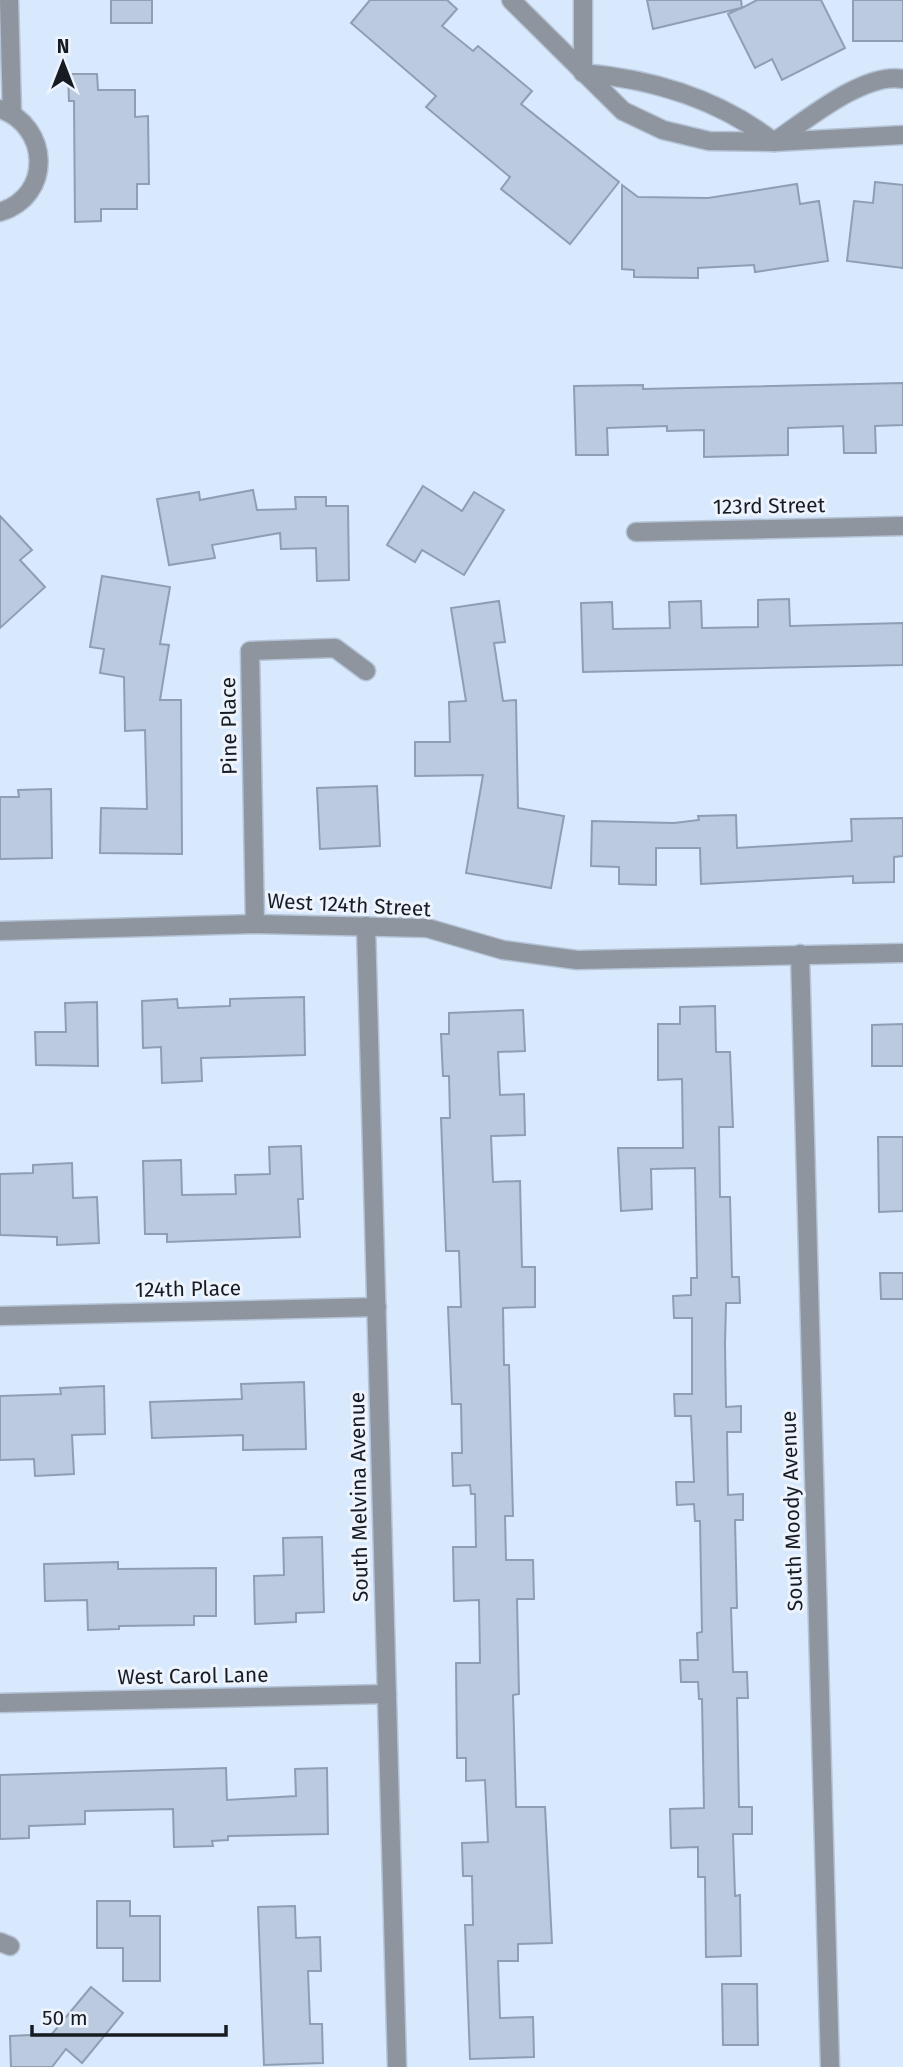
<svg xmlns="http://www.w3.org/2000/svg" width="903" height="2067" viewBox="0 0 903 2067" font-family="'Fira Sans',sans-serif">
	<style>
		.building { fill: #bbcadf; stroke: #8f9eb2; stroke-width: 2 }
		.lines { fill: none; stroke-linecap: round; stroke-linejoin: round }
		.minor-casing { stroke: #b5c3d6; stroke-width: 21 }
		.minor { stroke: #8e959e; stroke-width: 18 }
		.labels { text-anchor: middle; stroke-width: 6; stroke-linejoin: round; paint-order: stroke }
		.street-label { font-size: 21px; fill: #171c23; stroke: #eef4fd }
	</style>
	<rect width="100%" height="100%" fill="#d8e8fd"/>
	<!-- building -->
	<g class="building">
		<rect x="111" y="0" width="41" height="23"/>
		<polygon points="370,0 447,0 457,9 442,26 473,51 478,46 532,91 521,104 619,182 570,244 501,189 510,177 426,107 436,96 351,23"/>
		<polygon points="647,0 741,0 742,8 757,0 821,0 845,48 782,80 772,59 755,68 728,14 741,8 653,29"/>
		<rect x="853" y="0" width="50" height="41"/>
		<polygon points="68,74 97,74 98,90 135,90 135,117 148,116 149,184 137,184 137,209 101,209 101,221 75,222 74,101 69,101"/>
		<polygon points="875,182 903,185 903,268 847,261 854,201 873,203"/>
		<polygon points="797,184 800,204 819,201 828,261 755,272 754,265 698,268 698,278 634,277 634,270 622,269 622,185 638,197 708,198"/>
		<polygon points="903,383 903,425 875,426 876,453 844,453 843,426 788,428 788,455 704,457 704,430 667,431 667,426 607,428 608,455 576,455 574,386 643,385 643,389"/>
		<polygon points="423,486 462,511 474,492 504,510 464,575 422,550 415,562 387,545"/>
		<polygon points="253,490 257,510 296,509 295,497 326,497 326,506 348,506 349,580 317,581 316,548 281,549 280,533 212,545 215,558 169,565 157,499 199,492 200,500"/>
		<polygon points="0,516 32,550 20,560 45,587 0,628"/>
		<polygon points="102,576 170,587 160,644 169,645 160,700 181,700 182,854 100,853 101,808 147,809 145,730 125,731 124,677 100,673 104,649 90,647"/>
		<polygon points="789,599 790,626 903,623 903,665 583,672 581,603 612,602 613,629 670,628 669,602 701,601 702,628 758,627 758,600"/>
		<polygon points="499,601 505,642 494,643 503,701 516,700 518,808 564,816 551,888 466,873 483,775 415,776 415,742 450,742 449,702 466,701 451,608"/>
		<polygon points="377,786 380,846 320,849 317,788"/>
		<polygon points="51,789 52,858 0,859 0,797 19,797 18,790"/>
		<polygon points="736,815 737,848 852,841 851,819 903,818 903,856 894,857 894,882 853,883 853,876 701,884 700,848 656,848 656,885 619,884 619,867 591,866 592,821 674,823 699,820 698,816"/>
		<polygon points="304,997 305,1055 201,1058 202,1081 162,1083 161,1047 143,1048 142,1001 177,999 178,1008 230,1006 230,999"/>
		<polygon points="97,1002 98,1066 36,1065 35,1032 66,1032 65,1003"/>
		<polygon points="715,1006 716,1052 730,1052 733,1127 719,1127 720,1197 730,1197 732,1277 739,1277 740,1303 726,1303 725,1344 726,1407 741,1406 741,1432 727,1432 728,1495 743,1494 743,1520 735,1520 737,1608 731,1608 733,1672 747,1672 748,1698 737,1698 739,1807 752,1807 752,1834 733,1834 735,1896 740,1895 741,1956 706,1957 705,1877 698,1877 698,1847 671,1848 670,1809 704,1808 702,1699 699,1699 698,1682 681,1682 680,1660 698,1660 697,1633 702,1632 700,1521 695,1521 694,1504 677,1505 676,1482 694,1482 691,1416 675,1416 674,1394 692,1394 692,1318 674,1318 673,1296 691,1295 691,1278 697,1278 695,1168 651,1169 652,1209 621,1211 618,1148 683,1148 682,1079 658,1080 658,1024 680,1024 680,1007"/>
		<polygon points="523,1010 525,1051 498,1052 500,1095 524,1094 525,1135 491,1136 493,1182 520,1181 522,1267 535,1267 535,1307 503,1308 504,1365 509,1365 513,1516 505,1516 506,1560 533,1560 534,1599 517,1599 519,1694 513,1695 516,1807 545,1807 552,1943 518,1944 518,1961 498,1961 500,2018 533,2017 534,2057 470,2059 465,1925 473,1925 472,1876 463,1876 462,1843 488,1842 485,1780 466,1781 466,1758 457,1758 456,1663 480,1663 479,1600 454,1601 453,1547 476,1547 475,1494 471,1494 470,1485 453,1486 452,1453 462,1453 461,1404 452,1404 448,1307 461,1307 459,1251 446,1251 441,1118 450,1118 449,1076 443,1076 441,1034 449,1034 449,1013"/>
		<polygon points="903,1024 903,1066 872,1066 872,1025"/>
		<polygon points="878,1137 903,1137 903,1211 879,1212"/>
		<polygon points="301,1146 303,1199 298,1199 300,1237 167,1242 167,1234 145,1234 143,1161 181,1160 182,1195 236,1194 235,1175 270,1174 269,1147"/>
		<polygon points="72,1163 73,1198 97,1197 99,1243 57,1245 57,1237 0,1235 0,1174 33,1173 33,1165"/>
		<polygon points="880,1273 903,1273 903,1299 881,1299"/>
		<polygon points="304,1382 306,1449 243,1450 243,1435 152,1438 150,1402 242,1399 241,1384"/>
		<polygon points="104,1386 105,1434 72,1435 74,1474 35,1476 34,1459 0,1460 0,1396 61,1394 60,1388"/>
		<polygon points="322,1537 324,1612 296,1613 296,1622 255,1624 254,1576 284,1575 283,1538"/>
		<polygon points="118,1562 118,1569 216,1568 216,1616 194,1616 194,1625 119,1626 119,1629 88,1630 87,1600 45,1601 44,1564"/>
		<polygon points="226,1768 227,1800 296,1796 295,1769 327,1768 328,1834 228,1836 228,1840 212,1841 213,1846 174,1847 173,1809 85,1811 85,1824 29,1826 29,1838 0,1839 0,1775"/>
		<polygon points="97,1901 130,1901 130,1916 160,1916 160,1981 123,1981 123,1948 97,1948"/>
		<polygon points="295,1906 296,1938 320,1937 321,1971 308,1971 310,2024 322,2024 323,2063 264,2065 258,1907"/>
		<polygon points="722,1984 757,1984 758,2045 723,2045"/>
		<polygon points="91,1987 123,2013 82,2063 66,2049 52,2067 11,2067 10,2036 52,2034"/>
	</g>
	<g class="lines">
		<defs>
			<g id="minor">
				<polyline points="9,0 12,113"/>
				<polyline points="511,0 623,111 663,130 709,141 774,142 903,135"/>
				<path d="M583,0V73C652,79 719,99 774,142C805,121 865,71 903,79"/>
				<path d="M0,109C50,126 53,196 0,212"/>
				<polyline points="636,532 903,526"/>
				<polyline points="255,924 250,651 335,648 366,671"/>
				<polyline points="366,926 397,2067"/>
				<polyline points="0,931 255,924 427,928 503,950 577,960 903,953"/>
				<polyline points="800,954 830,2067"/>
				<polyline points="0,1316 377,1307"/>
				<polyline points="0,1703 387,1694"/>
				<polyline points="0,1942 10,1946"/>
			</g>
		</defs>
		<!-- minor casing -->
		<use href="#minor" class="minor-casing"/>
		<!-- minor -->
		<use href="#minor" class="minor"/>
	</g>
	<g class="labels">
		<!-- street labels -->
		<g class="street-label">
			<text transform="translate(769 506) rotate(-1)" y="7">123rd Street</text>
			<text transform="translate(229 726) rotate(-91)" y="7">Pine Place</text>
			<text transform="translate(349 905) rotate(3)" y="7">West 124th Street</text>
			<text transform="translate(188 1289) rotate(-1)" y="7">124th Place</text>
			<text transform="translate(359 1497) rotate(-91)" y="7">South Melvina Avenue</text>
			<text transform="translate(792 1511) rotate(-92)" y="7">South Moody Avenue</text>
			<text transform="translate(193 1676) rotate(-1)" y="7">West Carol Lane</text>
		</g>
	</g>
	<!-- north arrow -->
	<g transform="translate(63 63)" stroke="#eef4fd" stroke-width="5" paint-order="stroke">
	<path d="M0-5L12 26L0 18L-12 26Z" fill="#171c23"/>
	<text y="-10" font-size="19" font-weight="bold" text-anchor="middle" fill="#171c23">N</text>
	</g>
	<!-- scale -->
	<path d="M32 2025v10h194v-10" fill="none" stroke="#171c23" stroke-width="3.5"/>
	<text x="42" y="2025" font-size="21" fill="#171c23" stroke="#eef4fd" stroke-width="5" paint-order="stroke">50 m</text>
</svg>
